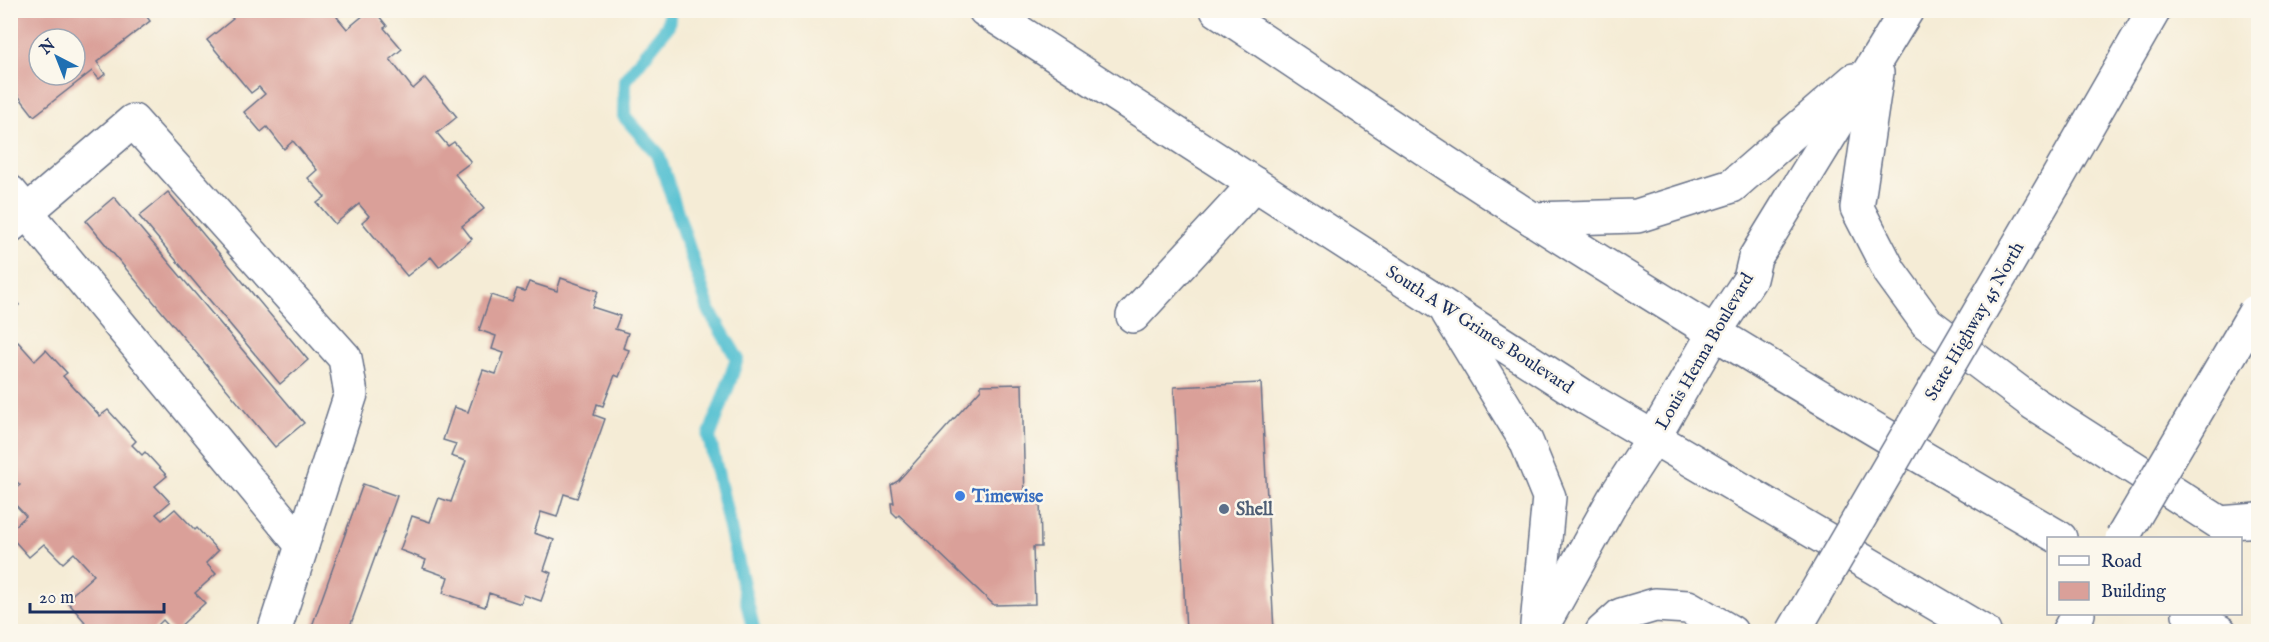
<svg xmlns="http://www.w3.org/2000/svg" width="2269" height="642" viewBox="0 0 2269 642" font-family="'IM FELL English',serif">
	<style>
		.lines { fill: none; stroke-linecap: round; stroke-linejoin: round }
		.stream { stroke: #57c1d2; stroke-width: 14 }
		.building { fill: #daa099; fill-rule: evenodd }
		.minor-casing { stroke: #677188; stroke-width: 36 }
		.major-casing { stroke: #677188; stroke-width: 36 }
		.highway-casing { stroke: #677188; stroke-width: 36 }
		.minor { stroke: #fff; stroke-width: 33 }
		.major { stroke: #fff; stroke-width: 33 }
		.highway { stroke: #fff; stroke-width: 33 }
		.highway-bridge-casing { stroke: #677188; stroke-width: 36; stroke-linecap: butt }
		.highway-bridge { stroke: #fff; stroke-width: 33 }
		.shop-dot { fill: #3f7fe0; stroke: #fbf7ec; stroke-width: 2 }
		.service-dot { fill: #5c6f8a; stroke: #fbf7ec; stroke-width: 2 }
		.labels { text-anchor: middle; stroke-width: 5; stroke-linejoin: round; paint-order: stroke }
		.street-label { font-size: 18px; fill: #1b2f5e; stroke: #fbf7ec }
		.shop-label { font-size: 18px; font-weight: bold; fill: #366cbe; stroke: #fbf7ec; text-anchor: start }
		.service-label { font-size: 18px; font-weight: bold; fill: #4e5e75; stroke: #fbf7ec; text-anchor: start }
	</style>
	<rect width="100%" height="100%" fill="#fbf7ec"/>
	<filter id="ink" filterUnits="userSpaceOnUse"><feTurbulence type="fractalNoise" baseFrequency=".0167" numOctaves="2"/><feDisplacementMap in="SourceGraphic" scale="12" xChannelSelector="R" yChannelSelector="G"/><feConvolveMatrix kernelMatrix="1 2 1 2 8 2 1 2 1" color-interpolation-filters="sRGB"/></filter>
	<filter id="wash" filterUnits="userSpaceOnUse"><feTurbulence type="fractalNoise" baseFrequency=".008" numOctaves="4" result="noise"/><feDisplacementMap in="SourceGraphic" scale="24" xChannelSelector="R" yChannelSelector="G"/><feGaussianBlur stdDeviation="1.35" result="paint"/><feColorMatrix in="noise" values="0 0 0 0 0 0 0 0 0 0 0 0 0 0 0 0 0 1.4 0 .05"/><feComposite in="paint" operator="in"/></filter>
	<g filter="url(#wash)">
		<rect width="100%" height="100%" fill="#f5ecd6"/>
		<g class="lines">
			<!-- stream -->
			<polyline class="stream" points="670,10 668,26 625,80 624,116 658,154 709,310 737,358 729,383 709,437 754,632"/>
		</g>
		<g id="blocks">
			<!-- building -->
			<g class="building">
				<path d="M10,10H142L150,21L97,62L105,74L99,79L92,71L34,116L17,94L10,100ZM39,39H75V75H39Z"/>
				<polygon points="225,10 345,10 337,17 347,29 370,10 374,10 387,26 384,28 402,49 390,59 413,89 425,78 457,117 437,133 448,146 454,142 471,162 455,174 484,209 462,226 472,239 439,267 431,257 407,276 362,222 369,216 359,204 335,224 317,203 325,197 308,178 317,170 293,141 284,149 267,127 261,132 244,112 265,94 259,87 251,93 207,40 233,19"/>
				<polygon points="168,192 308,360 280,384 139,216"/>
				<polygon points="114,197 304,423 275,447 86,221"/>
				<polygon points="561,278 598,291 592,307 620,316 615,329 628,333 623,348 629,350 619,377 615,375 603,406 597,404 594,415 605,419 577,498 564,494 557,517 541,512 534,533 554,540 544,570 551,573 541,601 524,595 521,604 489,593 485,607 443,593 448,577 423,568 426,560 400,550 412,516 430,522 439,498 451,502 466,461 451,456 456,444 443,440 454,407 468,412 483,370 496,374 504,353 492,349 496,336 479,330 491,295 512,302 517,289 525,291 529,282 557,291"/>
				<polygon points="10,295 19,305 10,312"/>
				<polygon points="18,342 35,361 46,350 67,373 63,376 100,416 108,410 136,441 132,445 142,455 145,452 167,476 155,486 170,502 156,514 162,520 175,509 195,530 197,528 218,551 206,563 216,574 195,593 205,603 174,632 163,620 151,632 89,632 83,624 85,622 66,600 94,575 74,553 63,563 44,544 29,557 10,536 10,531 26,516 10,499 10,493 20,485 10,475 10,349"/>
				<polygon points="1261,383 1274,632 1186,632 1174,387"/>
				<polygon points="1022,384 1025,499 1040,498 1041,547 1033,547 1035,604 994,605 899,515 897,517 892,512 891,503 894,503 891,485 898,481 981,389 981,385"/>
				<polygon points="363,484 397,496 348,632 326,632 312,626"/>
			</g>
		</g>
	</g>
	<g filter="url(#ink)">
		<use href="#blocks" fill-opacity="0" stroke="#677188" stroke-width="1.5"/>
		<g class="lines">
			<defs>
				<g id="minor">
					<polyline points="10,192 302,545"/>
					<polyline points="10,226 133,121 345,358 351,394 274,632"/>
					<polyline points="1133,316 1255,184"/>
				</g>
				<g id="major">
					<polyline points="985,10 1588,399 1984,632"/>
					<path d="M1217,10C1323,80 1427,152 1534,220C1707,331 1883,435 2060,538"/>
					<polyline points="1877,73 1857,208 1890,272 1927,323 2033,403 2220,523 2258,520"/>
					<polyline points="1532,219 1637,216 1732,186 1854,80"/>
					<polyline points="1448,313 1526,441 1549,497 1537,625"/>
					<polyline points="2189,614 2220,632"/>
					<polyline points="1539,632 1613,500 1654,437 1714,333 1750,279 1755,258 1907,10"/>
					<polyline points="1602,632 1621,615 1655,605 1688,607 1731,632"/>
				</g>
				<g id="highway">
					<polyline points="2054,184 2154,10"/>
					<polyline points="2068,632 2078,614"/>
				</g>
			</defs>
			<!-- minor casing -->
			<use href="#minor" class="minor-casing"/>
			<!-- major casing -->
			<use href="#major" class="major-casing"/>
			<!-- highway casing -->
			<use href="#highway" class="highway-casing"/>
			<!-- minor -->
			<use href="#minor" class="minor"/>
			<!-- major -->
			<use href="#major" class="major"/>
			<!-- highway -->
			<use href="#highway" class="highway"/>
			<defs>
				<g id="highway-bridge">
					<polyline points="2122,538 2255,312"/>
					<polyline points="1793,632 2054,184"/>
				</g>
			</defs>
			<!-- highway-bridge casing -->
			<use href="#highway-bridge" class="highway-bridge-casing"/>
			<!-- highway-bridge -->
			<use href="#highway-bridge" class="highway-bridge"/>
		</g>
	</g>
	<!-- markers -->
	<circle class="shop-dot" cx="960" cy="496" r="6"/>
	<circle class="service-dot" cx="1224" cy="509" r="6"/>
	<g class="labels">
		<!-- street labels -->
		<g class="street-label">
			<text transform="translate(1974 321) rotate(-60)" y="6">State Highway 45 North</text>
			<text transform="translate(1480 329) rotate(33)" y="6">South A W Grimes Boulevard</text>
			<text transform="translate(1704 351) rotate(-60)" y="6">Louis Henna Boulevard</text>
		</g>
		<!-- shop labels -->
		<g class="shop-label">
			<text x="972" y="502">Timewise</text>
		</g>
		<!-- service labels -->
		<g class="service-label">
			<text x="1236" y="515">Shell</text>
		</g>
	</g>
	<!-- margin -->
	<rect width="2269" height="642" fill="none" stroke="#fbf7ec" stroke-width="36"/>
	<!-- legend -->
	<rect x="2047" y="537" width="195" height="78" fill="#fbf7ec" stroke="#a1a7b3" stroke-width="1.5"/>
	<rect x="2059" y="556" width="30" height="9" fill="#ffffff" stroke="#a1a7b3" stroke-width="1.5"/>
	<text x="2101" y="567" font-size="18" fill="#1b2f5e">Road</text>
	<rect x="2059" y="582" width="30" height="18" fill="#daa099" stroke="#a1a7b3" stroke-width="1.5"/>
	<text x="2101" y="597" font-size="18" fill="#1b2f5e">Building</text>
	<!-- north arrow -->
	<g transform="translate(57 57) rotate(318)"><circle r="28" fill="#fbf7ec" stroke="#a1a7b3" stroke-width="1.5"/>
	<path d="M0-4.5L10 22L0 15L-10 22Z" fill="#1f6fb2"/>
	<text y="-9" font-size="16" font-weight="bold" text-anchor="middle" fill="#1b2f5e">N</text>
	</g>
	<!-- scale -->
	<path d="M30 603v9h134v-9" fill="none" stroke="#1b2f5e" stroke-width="3"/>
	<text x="39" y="603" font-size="18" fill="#1b2f5e" stroke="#fbf7ec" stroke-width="4.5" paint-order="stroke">20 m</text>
</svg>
